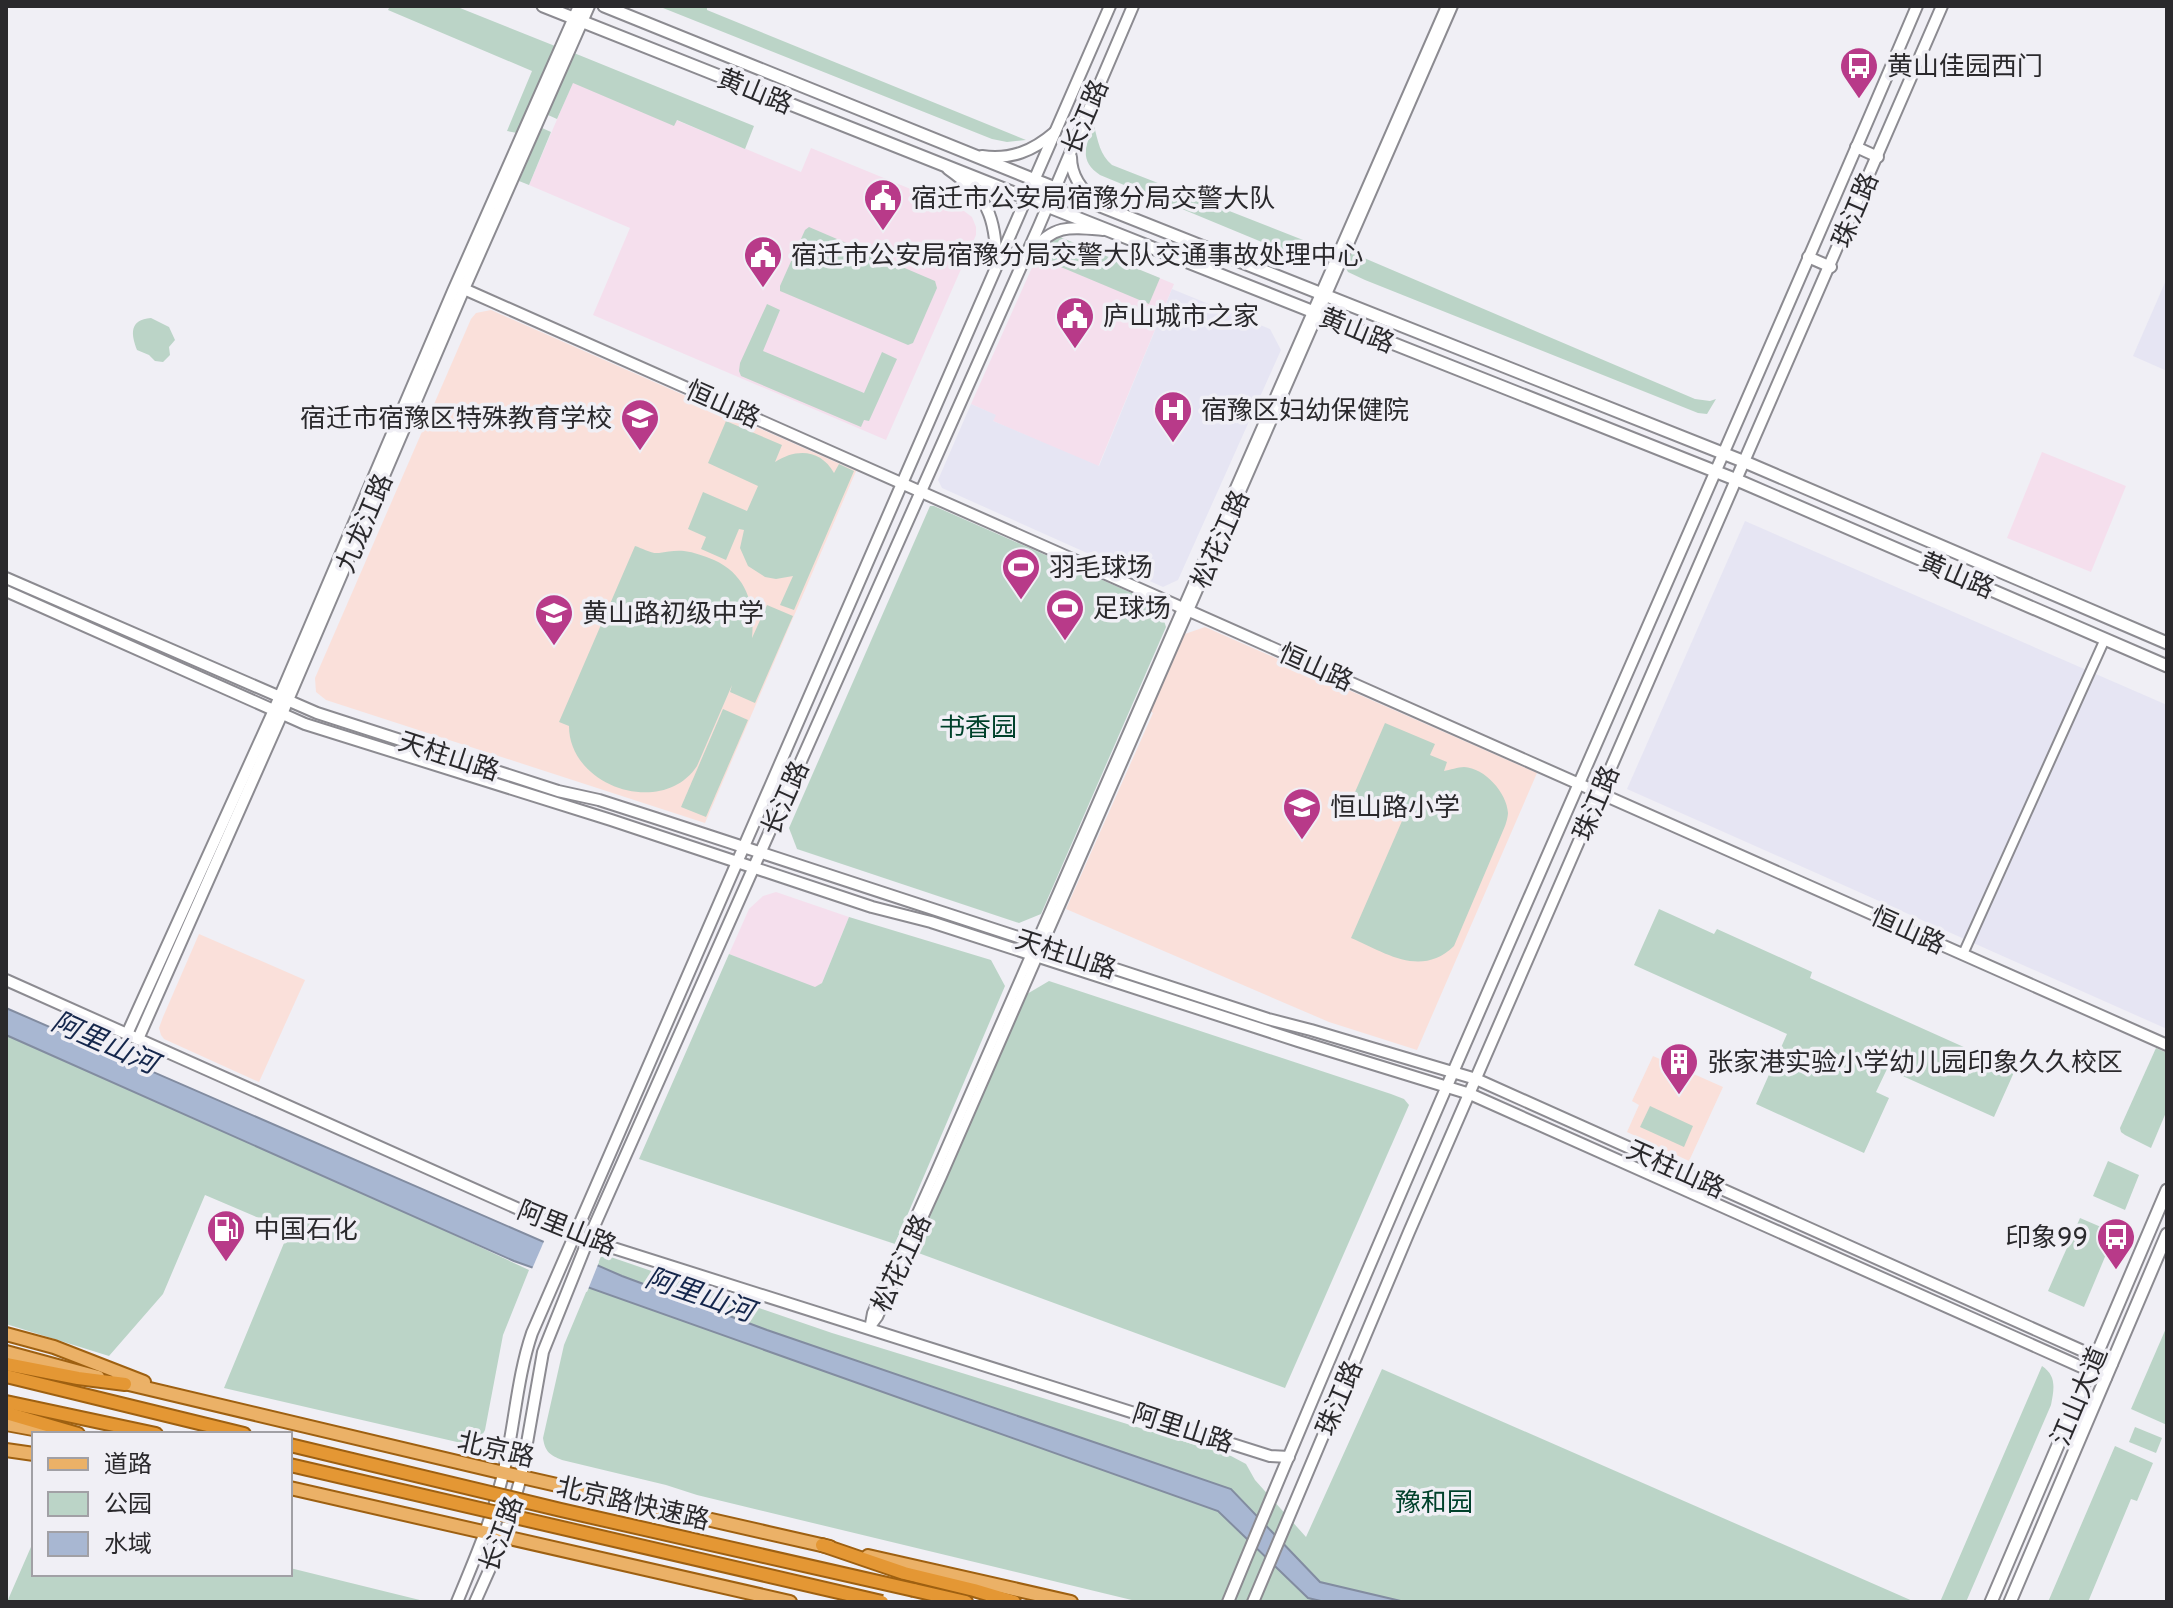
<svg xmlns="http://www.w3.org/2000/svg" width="2173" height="1608" viewBox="0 0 2173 1608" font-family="Overpass,'Noto Sans SC',sans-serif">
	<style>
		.commercial { fill: #f5dfed }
		.built { fill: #e6e5f3 }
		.education { fill: #fae0da }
		.green { fill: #bbd4c7 }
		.water { fill: #a8b7d2; stroke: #828ca0; stroke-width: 2 }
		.pier { fill: #f0eff5 }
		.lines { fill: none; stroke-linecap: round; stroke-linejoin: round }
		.minor-casing { stroke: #8c8b91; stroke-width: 12 }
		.tertiary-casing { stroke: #8c8b91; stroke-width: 14 }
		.secondary-casing { stroke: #8c8b91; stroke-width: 15 }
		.primary-casing { stroke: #9e6011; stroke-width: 16 }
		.trunk-casing { stroke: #9e6011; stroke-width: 16 }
		.minor { stroke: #fff; stroke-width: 8 }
		.tertiary { stroke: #fff; stroke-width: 10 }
		.secondary { stroke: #fff; stroke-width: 11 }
		.primary { stroke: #ebb167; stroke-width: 12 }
		.trunk { stroke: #e49734; stroke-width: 12 }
		.trunk-bridge-casing { stroke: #9e6011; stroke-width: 16; stroke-linecap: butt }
		.trunk-bridge { stroke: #e49734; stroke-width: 12 }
		.labels { text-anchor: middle; stroke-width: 7; stroke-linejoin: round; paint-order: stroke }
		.poi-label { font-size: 26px; fill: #2a292c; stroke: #f0eff5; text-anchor: start }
		.street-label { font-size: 26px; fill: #2a292c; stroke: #f0eff5 }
		.park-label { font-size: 26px; fill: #00412b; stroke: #f0eff5 }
		.water-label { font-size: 28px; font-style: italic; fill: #15274c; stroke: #f0eff5 }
	</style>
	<rect width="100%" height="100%" fill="#f0eff5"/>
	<!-- commercial -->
	<g class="commercial">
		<polygon points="573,82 673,125 676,120 801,172 811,148 964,211 972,217 976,227 976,235 886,440 593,315 630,228 529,185"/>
		<polygon points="1055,235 1174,284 1098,467 993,421 995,415 971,404 1042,245"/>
		<polygon points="2042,452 2126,486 2091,572 2007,538"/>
		<polygon points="776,892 849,917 822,983 815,988 729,954 749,909 763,896"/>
	</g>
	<!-- built -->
	<g class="built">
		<polygon points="2167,278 2167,371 2133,356"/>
		<polygon points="1172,289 1270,329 1281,350 1178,580 1163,587 942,488 938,480 971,404 996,415 993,421 1099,466"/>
		<polygon points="1745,521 2167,705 2167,1029 1627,789"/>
	</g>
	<!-- education -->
	<g class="education">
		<polygon points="491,310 856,471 705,823 326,700 316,692 315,678 471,319 476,313"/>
		<polygon points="1205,627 1537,773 1417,1050 1329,1022 1066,909 1153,713 1149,710 1182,635"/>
		<polygon points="199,934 305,980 259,1082 164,1039 161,1035 159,1028 163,1017"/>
		<polygon points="1653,1056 1723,1087 1689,1161 1627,1132 1639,1105 1632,1101"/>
	</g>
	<!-- green -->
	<g class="green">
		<polygon points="390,6 455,6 555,46 517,133 507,131 532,71 388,10"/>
		<polygon points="658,6 707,6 707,10 1026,140 1007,142 992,139"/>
		<polygon points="574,53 754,126 745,149 677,120 674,126 573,83 557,119 548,115"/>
		<path d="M1094,126C1098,141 1100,155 1112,165L1326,249L1319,259L1310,262L1100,175C1079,161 1085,146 1094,126Z"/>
		<polygon points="542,128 551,132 529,185 519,181"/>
		<polygon points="809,227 935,281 937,288 913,343 908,345 780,291 780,286 805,230"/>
		<polygon points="1055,235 1160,278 1149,304 1037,257 1042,245"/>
		<polygon points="1350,252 1695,399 1710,401 1716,399 1707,414 1698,413 1365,280 1348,272 1345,266"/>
		<polygon points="767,304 780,310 763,351 864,393 882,352 897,359 869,421 864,420 861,427 741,376 739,371 740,363"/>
		<path d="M151,318L169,327L175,340L169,347L170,355L163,362L155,361L149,355L137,350C131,334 129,320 151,318Z"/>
		<path d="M726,421L782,445L775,462C796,448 821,449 834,473L839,464L854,471L794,610L780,605L793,576L776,579L765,577L748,566L740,548L744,530L739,529L726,560L701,549L706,537L688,529L703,492L747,511L758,486L708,463Z"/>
		<polygon points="930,506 934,506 1159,605 1166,627 1041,914 1019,923 797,849 789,828"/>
		<path d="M635,546C642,548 651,554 659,553C667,552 675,550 684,551C694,552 704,556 714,560C747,575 755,605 752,638L767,605L793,616L755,703L730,692L732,685L697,766C663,818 569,787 569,726L559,722Z"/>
		<polygon points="723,709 748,720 706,817 681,807"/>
		<path d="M1385,723L1435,744L1430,755L1447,762L1444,771C1450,770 1458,767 1464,767C1485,768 1507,793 1508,813C1508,816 1506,824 1505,826L1454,946C1421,978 1386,953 1351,938L1402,821L1352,799Z"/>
		<polygon points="1659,909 1714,934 1717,929 1812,972 1810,978 2015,1070 1994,1117 1887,1069 1876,1092 1889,1098 1864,1153 1756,1104 1787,1034 1634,965"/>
		<polygon points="849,917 991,960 1005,986 895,1244 639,1159 729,954 815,987 822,983"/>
		<polygon points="1049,981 1391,1094 1404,1099 1409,1105 1285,1388 913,1251 1027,994"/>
		<path d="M6,1033L343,1183L529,1270L503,1335L485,1430C478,1444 472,1443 457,1442L224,1388L289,1231L205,1195L163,1294L109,1356L6,1324Z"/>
		<polygon points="2156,1048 2167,1053 2167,1110 2151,1148 2125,1135 2121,1132 2120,1128"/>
		<polygon points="1650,1106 1693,1126 1684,1147 1640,1127"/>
		<polygon points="2108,1161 2139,1175 2125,1210 2093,1196"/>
		<polygon points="2080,1218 2115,1233 2084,1307 2048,1291"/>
		<path d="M602,1254L832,1333L1231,1456L1246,1464L1255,1480L1306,1537L1382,1369L1915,1602H1140L697,1495L666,1485L562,1460C550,1455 545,1452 543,1438L564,1345Z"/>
		<polygon points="2167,1326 2167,1425 2131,1409"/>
		<path d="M2042,1366C2057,1376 2054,1389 2051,1405L1966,1602H1940Z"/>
		<polygon points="2135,1427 2162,1438 2156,1453 2129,1442"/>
		<polygon points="2115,1446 2153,1463 2137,1501 2131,1499 2088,1602 2048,1602"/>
		<polygon points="34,1540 34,1574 290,1574 290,1568 428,1602 7,1602"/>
	</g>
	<!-- water -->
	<polygon class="water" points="6,1008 622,1276 767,1330 1231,1489 1320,1582 1405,1602 1325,1602 1308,1598 1218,1511 514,1261 6,1035"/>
	<!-- pier -->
	<polygon class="pier" points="545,1239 599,1262 587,1292 532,1269"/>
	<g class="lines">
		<defs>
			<g id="minor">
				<polyline points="1963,954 2105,639"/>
				<polyline points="870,1324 872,1313 935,1173 1446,6"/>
				<polyline points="869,1329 878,1317 942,1176 1453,6"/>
			</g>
			<g id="tertiary">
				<polyline points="1856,147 1878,157"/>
				<path d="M982,156C1011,160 1033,151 1055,132"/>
				<path d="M1071,157C1071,177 1082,191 1098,203"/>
				<path d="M948,169C989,198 994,214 997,263"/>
				<path d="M1032,252C1053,224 1071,227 1103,230"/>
				<polyline points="1808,257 1831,267"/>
				<polyline points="464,289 2167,1045"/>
				<polyline points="6,578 317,713 558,791 599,800 655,818 1268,1019 1311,1030 1476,1079 2112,1364"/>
				<polyline points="6,591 305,724 611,820 872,907 931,922 1298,1041 1470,1094 2106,1378"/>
				<polyline points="6,980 588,1240 1270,1456 1289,1457"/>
				<polyline points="127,1034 274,710 453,291 579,6"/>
				<polyline points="138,1039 282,714 464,289 589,6"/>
				<path d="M457,1602C476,1556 496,1510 506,1461C515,1419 518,1374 532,1333L1110,6"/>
				<polyline points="475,1602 504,1537 521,1477 543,1352 588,1240 1039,226 1133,6"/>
				<path d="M1228,1602C1449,1067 1690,539 1917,6"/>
				<polyline points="1253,1602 1409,1232 1942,6"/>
			</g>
			<g id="secondary">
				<polyline points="543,6 1737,480 2167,666"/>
				<polyline points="604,6 1035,180 1745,462 2167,643"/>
				<polyline points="1991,1602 2167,1190"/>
				<polyline points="2010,1602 2167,1234"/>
			</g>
			<g id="primary">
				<polyline points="6,1334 54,1347 144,1382"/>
				<polyline points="6,1352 98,1377"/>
				<polyline points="116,1381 504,1473 830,1547"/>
				<polyline points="6,1424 60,1434"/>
				<polyline points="6,1450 34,1454"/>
				<polyline points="290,1488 790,1602"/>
				<polyline points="868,1556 1071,1602"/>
			</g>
			<g id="trunk">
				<polyline points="6,1364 78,1378 125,1384"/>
				<polyline points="6,1376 244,1434"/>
				<polyline points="6,1402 156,1434"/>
				<polyline points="6,1413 78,1434"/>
				<polyline points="822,1545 904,1573 974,1590 1014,1602"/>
				<polyline points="914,1590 966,1602"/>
			</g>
		</defs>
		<!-- minor casing -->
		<use href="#minor" class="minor-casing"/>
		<!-- tertiary casing -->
		<use href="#tertiary" class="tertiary-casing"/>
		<!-- secondary casing -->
		<use href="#secondary" class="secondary-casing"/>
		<!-- primary casing -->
		<use href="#primary" class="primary-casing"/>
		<!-- trunk casing -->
		<use href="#trunk" class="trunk-casing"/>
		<!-- minor -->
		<use href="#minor" class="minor"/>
		<!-- tertiary -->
		<use href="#tertiary" class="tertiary"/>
		<!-- secondary -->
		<use href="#secondary" class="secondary"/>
		<!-- primary -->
		<use href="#primary" class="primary"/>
		<!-- trunk -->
		<use href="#trunk" class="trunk"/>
		<defs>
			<g id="trunk-bridge">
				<polyline points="290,1445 561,1510 914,1590"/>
				<polyline points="290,1465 882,1602"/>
			</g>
		</defs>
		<!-- trunk-bridge casing -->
		<use href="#trunk-bridge" class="trunk-bridge-casing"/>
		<!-- trunk-bridge -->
		<use href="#trunk-bridge" class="trunk-bridge"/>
	</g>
	<!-- icons -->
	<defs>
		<symbol id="bus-pin" viewBox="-11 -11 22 30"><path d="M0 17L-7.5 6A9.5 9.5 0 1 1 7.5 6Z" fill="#b83a89" stroke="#f0eff5"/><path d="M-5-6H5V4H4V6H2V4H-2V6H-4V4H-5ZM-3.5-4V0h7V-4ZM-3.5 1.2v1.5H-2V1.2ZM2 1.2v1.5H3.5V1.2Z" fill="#fff"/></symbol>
		<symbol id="civic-pin" viewBox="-11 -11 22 30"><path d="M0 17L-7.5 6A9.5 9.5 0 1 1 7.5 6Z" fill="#b83a89" stroke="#f0eff5"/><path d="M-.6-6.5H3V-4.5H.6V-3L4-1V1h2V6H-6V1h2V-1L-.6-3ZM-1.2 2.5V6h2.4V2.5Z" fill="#fff"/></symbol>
		<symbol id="hospital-pin" viewBox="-11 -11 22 30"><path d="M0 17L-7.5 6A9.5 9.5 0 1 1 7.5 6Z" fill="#b83a89" stroke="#f0eff5"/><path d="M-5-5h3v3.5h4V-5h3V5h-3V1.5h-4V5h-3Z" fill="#fff"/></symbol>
		<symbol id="school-pin" viewBox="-11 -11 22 30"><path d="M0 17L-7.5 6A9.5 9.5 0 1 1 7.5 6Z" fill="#b83a89" stroke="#f0eff5"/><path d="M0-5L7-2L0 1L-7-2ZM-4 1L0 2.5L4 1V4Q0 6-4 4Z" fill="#fff"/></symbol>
		<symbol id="stadium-pin" viewBox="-11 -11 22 30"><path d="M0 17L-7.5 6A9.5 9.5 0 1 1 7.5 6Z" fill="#b83a89" stroke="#f0eff5"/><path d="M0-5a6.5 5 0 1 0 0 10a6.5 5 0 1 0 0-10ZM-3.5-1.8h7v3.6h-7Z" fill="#fff"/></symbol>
		<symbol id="building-pin" viewBox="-11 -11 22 30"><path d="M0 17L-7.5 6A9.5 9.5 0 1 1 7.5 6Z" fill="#b83a89" stroke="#f0eff5"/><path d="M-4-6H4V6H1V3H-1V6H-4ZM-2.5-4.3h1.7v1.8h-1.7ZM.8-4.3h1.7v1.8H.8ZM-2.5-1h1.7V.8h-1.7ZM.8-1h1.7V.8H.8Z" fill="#fff"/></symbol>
		<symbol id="fuel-pin" viewBox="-11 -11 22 30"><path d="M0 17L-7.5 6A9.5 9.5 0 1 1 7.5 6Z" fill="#b83a89" stroke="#f0eff5"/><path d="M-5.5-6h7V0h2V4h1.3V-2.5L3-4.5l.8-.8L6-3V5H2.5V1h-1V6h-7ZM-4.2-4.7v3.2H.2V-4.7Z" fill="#fff"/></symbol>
	</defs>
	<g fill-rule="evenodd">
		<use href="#bus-pin" x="1837" y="44" width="44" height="60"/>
		<use href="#civic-pin" x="861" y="176" width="44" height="60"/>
		<use href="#civic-pin" x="741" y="233" width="44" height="60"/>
		<use href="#civic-pin" x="1053" y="294" width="44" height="60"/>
		<use href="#hospital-pin" x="1151" y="388" width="44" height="60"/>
		<use href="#school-pin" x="618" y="396" width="44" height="60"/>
		<use href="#stadium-pin" x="999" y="545" width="44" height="60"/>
		<use href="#stadium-pin" x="1043" y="586" width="44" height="60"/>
		<use href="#school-pin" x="532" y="591" width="44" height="60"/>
		<use href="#school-pin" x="1280" y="785" width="44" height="60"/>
		<use href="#building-pin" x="1657" y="1040" width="44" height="60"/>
		<use href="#fuel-pin" x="204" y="1207" width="44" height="60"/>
		<use href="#bus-pin" x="2094" y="1215" width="44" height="60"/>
	</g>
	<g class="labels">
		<!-- poi labels -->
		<g class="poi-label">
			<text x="1887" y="75">黄山佳园西门</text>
			<text x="911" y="207">宿迁市公安局宿豫分局交警大队</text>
			<text x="791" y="264">宿迁市公安局宿豫分局交警大队交通事故处理中心</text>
			<text x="1103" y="325">庐山城市之家</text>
			<text x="1201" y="419">宿豫区妇幼保健院</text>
			<text x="612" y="427" text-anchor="end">宿迁市宿豫区特殊教育学校</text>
			<text x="1049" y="576">羽毛球场</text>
			<text x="1093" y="617">足球场</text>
			<text x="582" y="622">黄山路初级中学</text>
			<text x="1330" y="816">恒山路小学</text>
			<text x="1707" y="1071">张家港实验小学幼儿园印象久久校区</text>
			<text x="254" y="1238">中国石化</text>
			<text x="2088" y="1246" text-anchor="end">印象99</text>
		</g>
		<!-- street labels -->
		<g class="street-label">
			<text transform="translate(755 91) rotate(22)" y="9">黄山路</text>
			<text transform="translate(1085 117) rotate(-67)" y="9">长江路</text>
			<text transform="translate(1855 210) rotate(-67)" y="9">珠江路</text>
			<text transform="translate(1357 330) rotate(22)" y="9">黄山路</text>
			<text transform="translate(723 404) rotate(24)" y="9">恒山路</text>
			<text transform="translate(364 523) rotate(-67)" y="9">九龙江路</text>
			<text transform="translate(1220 539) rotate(-66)" y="9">松花江路</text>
			<text transform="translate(1957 575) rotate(23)" y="9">黄山路</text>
			<text transform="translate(1316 667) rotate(24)" y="9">恒山路</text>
			<text transform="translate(449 756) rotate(18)" y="9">天柱山路</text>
			<text transform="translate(785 798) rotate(-66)" y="9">长江路</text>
			<text transform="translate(1596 803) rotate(-67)" y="9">珠江路</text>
			<text transform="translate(1908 930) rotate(24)" y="9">恒山路</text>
			<text transform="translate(1066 954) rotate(18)" y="9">天柱山路</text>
			<text transform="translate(1676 1169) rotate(24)" y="9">天柱山路</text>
			<text transform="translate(567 1228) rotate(22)" y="9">阿里山路</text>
			<text transform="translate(901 1263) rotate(-65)" y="9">松花江路</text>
			<text transform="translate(2079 1396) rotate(-67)" y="9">江山大道</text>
			<text transform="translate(1339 1398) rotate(-67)" y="9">珠江路</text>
			<text transform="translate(1183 1428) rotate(18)" y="9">阿里山路</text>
			<text transform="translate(496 1449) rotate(13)" y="9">北京路</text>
			<text transform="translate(633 1503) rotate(13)" y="9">北京路快速路</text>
			<text transform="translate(501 1534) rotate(-70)" y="9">长江路</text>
		</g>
		<!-- park labels -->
		<g class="park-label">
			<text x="978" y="736">书香园</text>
			<text x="1434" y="1511">豫和园</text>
		</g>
		<!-- water labels -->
		<g class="water-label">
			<text transform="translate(105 1042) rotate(24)" y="10">阿里山河</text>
			<text transform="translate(700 1294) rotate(19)" y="10">阿里山河</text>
		</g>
	</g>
	<!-- border -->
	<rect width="2173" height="1608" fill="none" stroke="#2a292c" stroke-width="16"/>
	<!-- legend -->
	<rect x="32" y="1432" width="260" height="144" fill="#f0eff5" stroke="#a1a0a5" stroke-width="2"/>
	<rect x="48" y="1458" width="40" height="12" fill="#ebb167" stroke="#a1a0a5" stroke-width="2"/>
	<text x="104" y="1472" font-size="24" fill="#2a292c">道路</text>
	<rect x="48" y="1492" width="40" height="24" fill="#bbd4c7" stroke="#a1a0a5" stroke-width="2"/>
	<text x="104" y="1512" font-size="24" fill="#2a292c">公园</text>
	<rect x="48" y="1532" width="40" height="24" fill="#a8b7d2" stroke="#a1a0a5" stroke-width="2"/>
	<text x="104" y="1552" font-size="24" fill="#2a292c">水域</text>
</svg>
